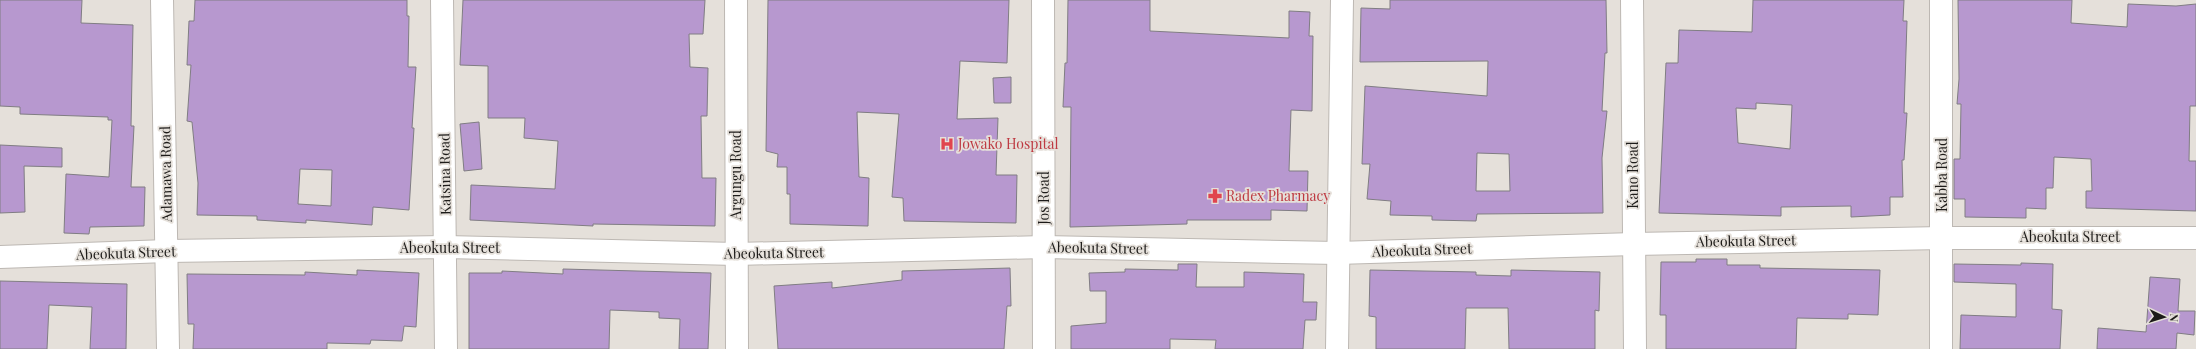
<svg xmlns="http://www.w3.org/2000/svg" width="2196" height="349" viewBox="0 0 2196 349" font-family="'Playfair Display',serif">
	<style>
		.building { fill: #b798cf; stroke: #807d83; fill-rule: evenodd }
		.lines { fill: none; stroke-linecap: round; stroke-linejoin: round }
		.minor-casing { stroke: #bdb8b3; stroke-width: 24 }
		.tertiary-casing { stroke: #bdb8b3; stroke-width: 24 }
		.minor { stroke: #fff; stroke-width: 22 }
		.tertiary { stroke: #fff; stroke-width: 22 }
		.labels { text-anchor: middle; stroke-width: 3.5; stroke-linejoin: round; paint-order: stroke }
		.health-label { font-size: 14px; fill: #be3a42; stroke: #e5e0da; text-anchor: start }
		.street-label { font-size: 14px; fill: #1d1b19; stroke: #e5e0da }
	</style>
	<rect width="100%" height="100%" fill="#e5e0da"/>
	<!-- building -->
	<g class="building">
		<polygon points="0,0 82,0 81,23 133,25 131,126 134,126 131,187 145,187 144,226 90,227 89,234 64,233 66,174 109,177 112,120 108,120 108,117 20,114 20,107 0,106"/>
		<path d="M195,0H407V16H409L408,67H416L412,128H414L409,210L373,207L372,225L306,220V223L257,220V216L197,215L198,183L192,122L187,121L191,65H187L189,21H194ZM300,169L332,170L331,206L298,204Z"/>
		<polygon points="463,0 705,0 703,34 689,34 690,67 708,68 707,116 701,116 702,178 716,178 715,226 593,224 593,226 470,220 471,185 555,189 558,141 524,138 525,118 488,118 488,66 460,65"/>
		<polygon points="768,0 1009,0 1007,63 960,61 957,119 998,118 996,175 1017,175 1016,223 904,221 903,198 892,197 899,114 857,112 859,177 869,178 868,226 790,224 790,194 787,194 787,167 777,167 778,154 766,151"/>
		<polygon points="1068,0 1150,0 1150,31 1289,38 1289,11 1310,12 1309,36 1313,36 1312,111 1291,110 1289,171 1308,171 1307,211 1271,210 1271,220 1187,220 1187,224 1070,227 1071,107 1063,107 1065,63 1067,63"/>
		<path d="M1390,0H1606L1607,53H1605L1602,111H1607L1602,158L1603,213L1477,214L1476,221L1432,220V216L1390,215L1391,201L1367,199L1370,164H1362L1365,86L1487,96L1488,61L1360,62L1361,8L1390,9ZM1477,153L1509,154L1510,191H1476Z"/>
		<path d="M1753,0H1904L1903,21H1907L1904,113H1907L1904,160H1902L1903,197H1890V215L1851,217V206L1781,207V216L1659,213L1666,63H1678L1679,30L1752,32ZM1756,103L1792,105L1790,149L1738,143L1736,108L1756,109Z"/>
		<polygon points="1958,0 2072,0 2071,23 2127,27 2128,4 2176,6 2196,4 2196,106 2190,106 2189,161 2196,161 2196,211 2086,208 2086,191 2092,191 2091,159 2054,157 2053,188 2046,188 2046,209 2026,208 2026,218 1965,217 1965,199 1954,199 1954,159 1960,159 1961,104 1957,104 1959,79"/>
		<polygon points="1011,77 1011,103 994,103 993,78"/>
		<polygon points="479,122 482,169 464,171 460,124"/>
		<polygon points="0,145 62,148 62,167 24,166 25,212 0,213"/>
		<polygon points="1696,259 1727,259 1727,265 1760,265 1760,268 1880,270 1878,315 1848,314 1848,319 1797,318 1796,349 1666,349 1666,315 1660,315 1661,262 1696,262"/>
		<polygon points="2021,263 2053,264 2052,309 2062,310 2060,349 1960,349 1961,315 2016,317 2016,284 1954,282 1954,264 2021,265"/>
		<polygon points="1178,264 1197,264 1196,287 1244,287 1244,272 1304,274 1303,302 1317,302 1316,320 1305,320 1303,349 1215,349 1216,340 1170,339 1170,349 1071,349 1071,326 1106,323 1106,291 1090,291 1089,273 1125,272 1125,269 1178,270"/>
		<polygon points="1010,268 1011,306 1007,306 1004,349 778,349 774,286 832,282 832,288 902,280 902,271"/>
		<polygon points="563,269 711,273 708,349 679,349 680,319 659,318 659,312 610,310 609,349 469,349 469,273 502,273 502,271 563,274"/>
		<polygon points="357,270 419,273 416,327 404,326 402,341 371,340 370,344 327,343 327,349 193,349 194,324 188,324 187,274 305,275 305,272 357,275"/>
		<polygon points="1370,270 1476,272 1476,275 1511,276 1511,270 1600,272 1599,311 1595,310 1595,349 1509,349 1508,308 1466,308 1465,349 1376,349 1376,317 1369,316"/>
		<polygon points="2150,277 2180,279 2178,311 2195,311 2194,335 2177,333 2176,349 2097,349 2098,328 2146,332"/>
		<polygon points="0,281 127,284 126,349 90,349 92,307 49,305 47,349 0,349"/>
	</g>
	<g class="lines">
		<defs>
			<g id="minor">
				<polyline points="162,0 168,349"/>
				<polyline points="736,0 737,349"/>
				<polyline points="1043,0 1044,349"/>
				<polyline points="1632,0 1635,349"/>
				<polyline points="1941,0 1941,349"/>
				<polyline points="0,257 167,251 446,247 736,254 1044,247 1337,253 1634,244 1942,238 2196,238"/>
				<polyline points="1337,349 1342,0"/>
			</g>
			<polyline id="tertiary" points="442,0 446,349"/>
		</defs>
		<!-- minor casing -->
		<use href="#minor" class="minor-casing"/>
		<!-- tertiary casing -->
		<use href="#tertiary" class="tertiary-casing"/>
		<!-- minor -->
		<use href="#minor" class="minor"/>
		<!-- tertiary -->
		<use href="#tertiary" class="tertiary"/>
	</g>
	<!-- icons -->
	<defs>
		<symbol id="hospital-bare" viewBox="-9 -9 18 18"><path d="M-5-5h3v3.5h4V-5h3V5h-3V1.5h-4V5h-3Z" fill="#e0444e" stroke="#e5e0da" stroke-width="2.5" paint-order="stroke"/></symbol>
		<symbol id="pharmacy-bare" viewBox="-9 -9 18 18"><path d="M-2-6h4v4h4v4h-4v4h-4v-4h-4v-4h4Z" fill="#e0444e" stroke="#e5e0da" stroke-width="2.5" paint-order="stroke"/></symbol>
	</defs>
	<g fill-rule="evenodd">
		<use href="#hospital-bare" x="937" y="134" width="20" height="20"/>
		<use href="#pharmacy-bare" x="1205" y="186" width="20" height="20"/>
	</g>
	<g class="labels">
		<!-- health labels -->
		<g class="health-label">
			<text x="958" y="149">Jowako Hospital</text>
			<text x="1226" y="201">Radex Pharmacy</text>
		</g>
		<!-- street labels -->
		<g class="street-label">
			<text transform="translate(166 174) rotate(-91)" y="5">Adamawa Road</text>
			<text transform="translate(445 174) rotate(-91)" y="5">Katsina Road</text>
			<text transform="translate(736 175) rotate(-90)" y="5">Argungu Road</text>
			<text transform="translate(1633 175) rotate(-90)" y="5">Kano Road</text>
			<text transform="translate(1942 175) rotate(-90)" y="5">Kabba Road</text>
			<text transform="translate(1044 198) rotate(-90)" y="5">Jos Road</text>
			<text x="2070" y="242">Abeokuta Street</text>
			<text transform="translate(1746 241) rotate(-1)" y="5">Abeokuta Street</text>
			<text x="450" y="253">Abeokuta Street</text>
			<text transform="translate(1098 248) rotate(1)" y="5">Abeokuta Street</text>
			<text transform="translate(1422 250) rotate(-2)" y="5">Abeokuta Street</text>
			<text transform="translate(126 253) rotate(-2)" y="5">Abeokuta Street</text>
			<text transform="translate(774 253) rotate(-1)" y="5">Abeokuta Street</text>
		</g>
	</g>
	<!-- north arrow -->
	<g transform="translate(2164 317) rotate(94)" stroke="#e5e0da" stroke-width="3" paint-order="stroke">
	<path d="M0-3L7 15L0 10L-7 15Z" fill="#1d1b19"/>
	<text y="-6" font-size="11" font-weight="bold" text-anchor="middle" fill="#1d1b19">N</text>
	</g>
</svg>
